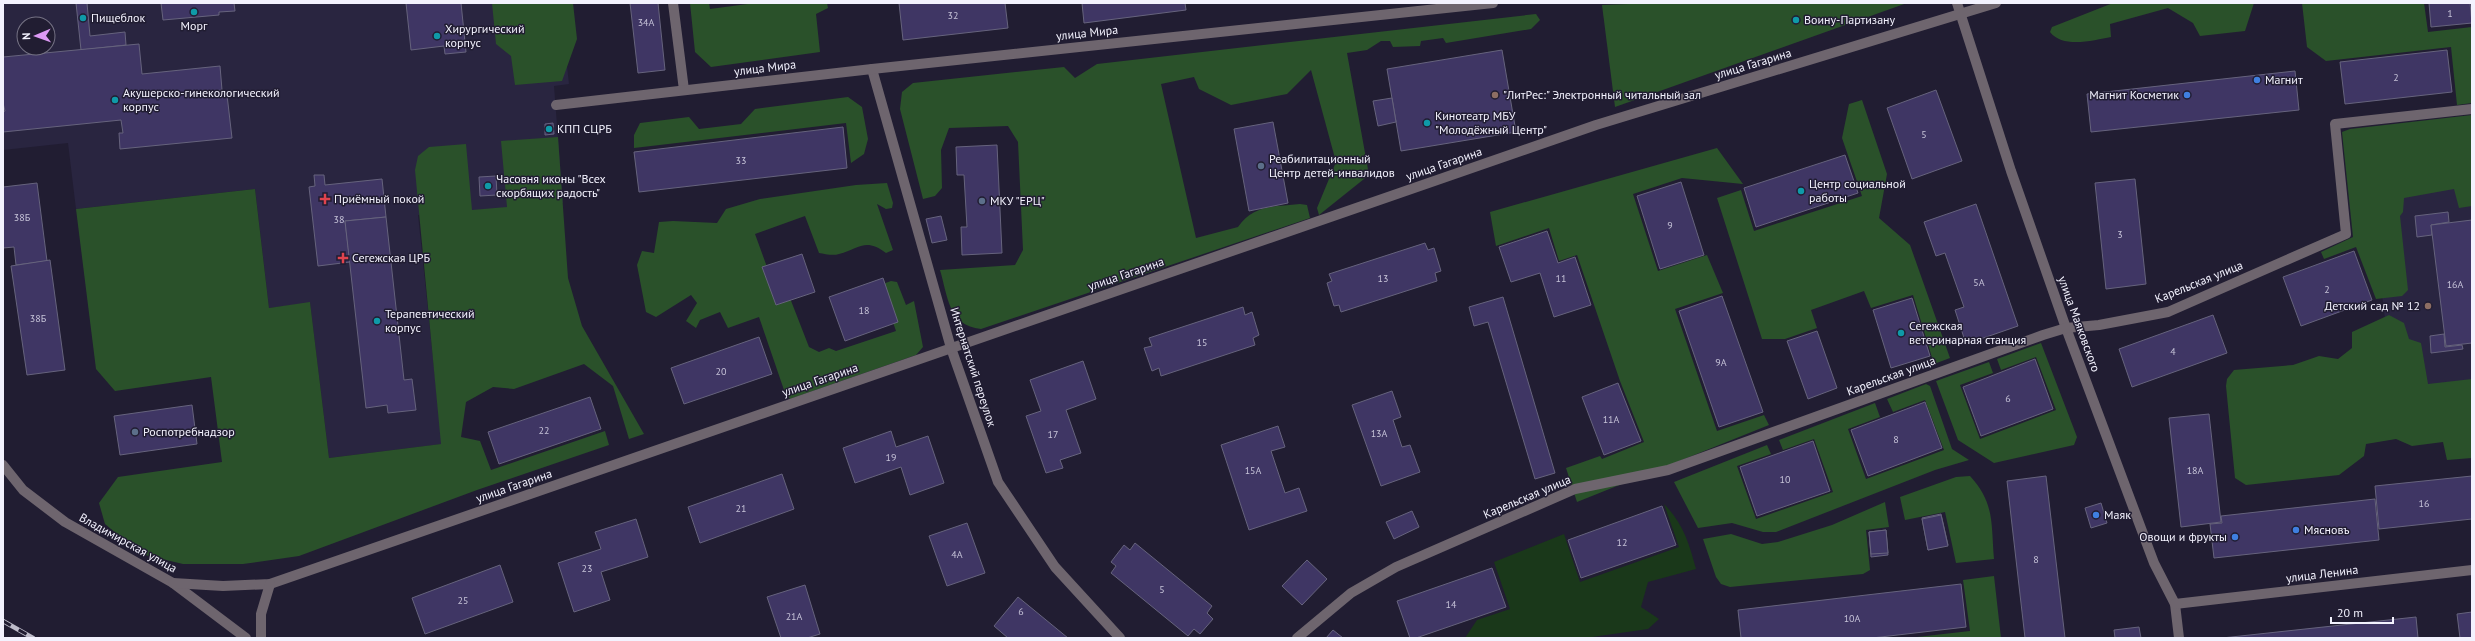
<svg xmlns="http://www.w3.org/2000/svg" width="2475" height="641" viewBox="0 0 2475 641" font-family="'PT Sans',sans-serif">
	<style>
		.built { fill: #292540; fill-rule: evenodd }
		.green { fill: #1a381a }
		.forest { fill: #2a512a }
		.building { fill: #3f3664; stroke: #66637d }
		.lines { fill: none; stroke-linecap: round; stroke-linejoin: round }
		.minor { stroke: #6e656e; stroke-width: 10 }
		.rail-casing { stroke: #bdbbc9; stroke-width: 4.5 }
		.rail { stroke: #211d32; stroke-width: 3; stroke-dasharray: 9; stroke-linecap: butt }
		.culture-dot { fill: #0f9aa8; stroke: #211d32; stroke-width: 1.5 }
		.shop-dot { fill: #3f7fe0; stroke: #211d32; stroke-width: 1.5 }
		.education-dot { fill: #8d6e63; stroke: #211d32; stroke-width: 1.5 }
		.service-dot { fill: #5c6f8a; stroke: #211d32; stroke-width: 1.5 }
		.health-dot { fill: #e0444e; stroke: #211d32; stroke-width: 1.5 }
		.labels { text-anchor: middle; stroke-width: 3; stroke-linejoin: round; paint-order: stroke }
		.number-label { font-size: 10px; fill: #c6c3d8 }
		.poi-label { font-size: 12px; fill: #f3f2fe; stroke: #211d32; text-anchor: start }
		.street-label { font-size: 12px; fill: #f3f2fe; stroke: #211d32 }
	</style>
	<rect width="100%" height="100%" fill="#211d32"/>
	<!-- built -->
	<g class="built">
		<path d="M3,3H560L569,84L554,86L563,203L418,215L442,444L329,458L310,303L269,308L255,189L76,209L68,143L3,150ZM24,24H48V48H24Z"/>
		<polygon points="2472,177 2472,422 2399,432 2369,189"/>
	</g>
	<!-- green -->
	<path class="green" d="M1664,504C1683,523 1689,543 1696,569L1648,582L1641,607L1659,619L1648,629L1592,637L1465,638L1477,620L1510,609L1494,562L1564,534L1580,582L1679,547Z"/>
	<!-- forest -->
	<g class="forest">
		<polygon points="492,3 573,3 577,39 562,81 515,85 511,56 496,44"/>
		<polygon points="690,3 709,3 710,9 755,3 827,3 828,8 816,14 820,52 711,67 695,52"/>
		<polygon points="1655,3 1907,3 1615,107 1602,5"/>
		<path d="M2113,3H2254L2245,31L2200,36L2193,23L2168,8L2110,24L2111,37C2094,40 2063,49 2050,32L2052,27Z"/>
		<polygon points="2302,3 2424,3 2428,32 2472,27 2472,103 2457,105 2451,47 2326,61 2307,47"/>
		<path d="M1536,14L1540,20L1531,29L1446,43L1443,38L1421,41L1420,46L1393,47L1390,41H1381L1367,50L1347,53L1369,175L1319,215L1317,208L1336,162L1311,70L1287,94L1231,105L1199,89L1194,77L1161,84L1196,238L1238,227C1254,204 1275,207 1300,204L1307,205L1310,218L981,329C948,325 948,297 940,270L1015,265L1023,250L1018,142L1008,126L949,128L941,150L942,188L935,196L923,199L900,109L902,92L913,83L1064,67L1075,78L1097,64Z"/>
		<polygon points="848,97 862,107 868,139 864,154 851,163 846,123 634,148 634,135 640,123 689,117 699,129 741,124 755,109"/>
		<polygon points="1862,100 1887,174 1879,218 1910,245 1950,358 1934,364 1913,295 1871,308 1864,291 1811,310 1817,328 1785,339 1762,339 1717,198 1741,190 1754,231 1862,196 1842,138 1849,104"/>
		<polygon points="2472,115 2472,206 2459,208 2454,189 2404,198 2403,212 2400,216 2408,290 2402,296 2376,299 2356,247 2324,259 2321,252 2353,237 2342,132 2350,129"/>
		<polygon points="558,137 568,278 582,326 644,434 629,439 613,386 584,364 514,389 493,387 466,402 461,437 480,441 491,470 605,431 609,445 477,490 299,556 243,564 183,564 141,554 105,524 99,503 118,477 222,462 211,377 115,391 96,369 76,209 255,189 269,308 310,302 329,458 441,444 415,170 418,156 429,147 466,144 472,210 507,207 501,141"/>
		<polygon points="1717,148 1743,184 1682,178 1633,194 1658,271 1707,255 1723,293 1675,309 1717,431 1764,415 1769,425 1577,502 1566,468 1600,456 1602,459 1644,442 1620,381 1577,255 1559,261 1549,228 1496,246 1490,212"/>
		<path d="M887,183L893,203L892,208L886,209L877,204L893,250L886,253C865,237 859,249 839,254C833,256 825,254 819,253L805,216L755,234L775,289L788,293L809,347L819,352L829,348L836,351L896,331L880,285L891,281L897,282L906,305L914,301L923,347L916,355L790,399L784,390L759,317L728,328L720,312L700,320L696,328L686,321L697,303L691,295L656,317L646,312L637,265L642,251L654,253L659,222L673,221L717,223L726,209L760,199L856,185Z"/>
		<polygon points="2389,315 2404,323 2409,339 2421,343 2428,384 2472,379 2472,458 2447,460 2443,442 2412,446 2396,439 2366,444 2364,456 2339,475 2246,485 2235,478 2226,386 2227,379 2234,370 2293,365 2319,356 2338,359 2352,348 2352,332"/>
		<polygon points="2041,343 2077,437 2074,445 1994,463 1958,440 1936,381 1989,362 1993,373 1960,385 1980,439 2056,410 2036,357 2001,370 1997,359"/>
		<polygon points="1926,384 1930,386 1952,449 1969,460 1935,470 1776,532 1763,532 1732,523 1698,528 1674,482 1767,445 1771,454 1737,466 1756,519 1833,492 1814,439 1783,450 1779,440 1875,403 1880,417 1848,429 1866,479 1944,450 1925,400 1893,412 1887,399"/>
		<path d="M1970,476C1995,503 1991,524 1994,559L1956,563L1945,512L1905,520L1900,497L1956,477Z"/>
		<polygon points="1885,502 1889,527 1866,530 1870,570 1863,574 1730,587 1721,584 1716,577 1703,539 1731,534 1762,544 1778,542 1832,525"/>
		<polygon points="1994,576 2001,638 1908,638 1970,631 1963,580"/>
	</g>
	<!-- building -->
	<g class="building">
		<polygon points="76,3 87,3 90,36 125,32 126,45 81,50"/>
		<polygon points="161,3 234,3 235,11 219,12 219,15 163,20"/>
		<polygon points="406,3 461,3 466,52 445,54 444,46 411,50"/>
		<polygon points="630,3 658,3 665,70 638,73"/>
		<polygon points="899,3 1005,3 1008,28 903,40"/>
		<polygon points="1082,3 1185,3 1186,10 1084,23"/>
		<polygon points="2429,3 2470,3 2472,23 2431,27"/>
		<polygon points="139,44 142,74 220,66 222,90 215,91 216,96 227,95 232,138 120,149 119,133 123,133 121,120 3,132 3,112 5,111 3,103 3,57"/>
		<polygon points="1502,50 1516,132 1401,151 1387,69"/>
		<polygon points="2447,50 2452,92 2345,104 2340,62"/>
		<polygon points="2295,71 2299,110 2091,132 2087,94"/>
		<polygon points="1936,90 1962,161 1912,179 1887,108"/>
		<polygon points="1392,98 1396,122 1378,126 1373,101"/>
		<polygon points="1273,122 1288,203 1249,211 1234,129"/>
		<polygon points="553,123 554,134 545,135 545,124"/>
		<polygon points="843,127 847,168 639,192 634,152"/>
		<polygon points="997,145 1002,253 962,255 961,227 967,227 964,175 957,175 956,147"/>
		<polygon points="1845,155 1858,193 1756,227 1744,188"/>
		<polygon points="314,175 324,175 325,185 382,179 386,217 345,221 350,262 318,266 309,187 315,186"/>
		<polygon points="496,176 497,195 480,196 479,177"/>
		<polygon points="2135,179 2146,284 2106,289 2095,183"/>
		<polygon points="1681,182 1704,255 1660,269 1637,196"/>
		<polygon points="37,183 47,261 16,265 14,247 3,248 3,187"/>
		<polygon points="1976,204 2018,326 1966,344 1955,310 1964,307 1945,253 1936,256 1924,222"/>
		<polygon points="2448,212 2449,222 2431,225 2432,235 2417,237 2415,216"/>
		<polygon points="941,216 947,240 932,243 926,219"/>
		<polygon points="386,217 404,380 412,379 416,410 388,413 387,405 366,408 345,221"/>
		<polygon points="2472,220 2472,343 2446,346 2431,225"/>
		<polygon points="1547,231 1558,263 1575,257 1591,305 1554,317 1540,273 1511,282 1499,247"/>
		<polygon points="1425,243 1428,250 1434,248 1441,271 1435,273 1437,281 1341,312 1339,305 1334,306 1327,283 1332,281 1329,274"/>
		<polygon points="2354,251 2372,300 2301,326 2283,277"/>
		<polygon points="802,254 815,292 776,305 762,267"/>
		<polygon points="50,260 65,370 27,375 11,266"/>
		<polygon points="883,278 898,322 845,341 829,297"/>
		<polygon points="1722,296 1763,412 1719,427 1679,311"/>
		<polygon points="1503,297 1555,473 1535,479 1488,322 1474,326 1469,307"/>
		<polygon points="1912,298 1930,356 1891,368 1873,310"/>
		<polygon points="1243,307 1245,315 1252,312 1259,335 1253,338 1255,345 1161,376 1159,368 1152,371 1144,348 1152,346 1149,338"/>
		<polygon points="2213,315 2227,353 2132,387 2119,349"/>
		<polygon points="1817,331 1837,388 1808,399 1787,341"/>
		<polygon points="2444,334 2445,347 2462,345 2463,349 2431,353 2430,336"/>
		<polygon points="759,337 772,374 684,404 671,368"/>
		<polygon points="2035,359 2053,409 1981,436 1963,387"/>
		<polygon points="1083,361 1096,399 1066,410 1081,453 1060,460 1063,468 1046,473 1026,416 1041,411 1030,380"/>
		<polygon points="1618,383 1641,441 1604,455 1582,397"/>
		<polygon points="1392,391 1401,417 1393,420 1402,447 1410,445 1420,472 1381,486 1352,405"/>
		<polygon points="590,397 601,429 499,464 488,432"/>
		<polygon points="1925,402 1942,448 1868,476 1851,430"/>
		<polygon points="192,405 197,444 120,455 114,416"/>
		<polygon points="2209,414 2221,522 2181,527 2169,418"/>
		<polygon points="1278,426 1285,447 1271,451 1285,493 1299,488 1307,511 1249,530 1221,445"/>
		<polygon points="891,431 896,447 928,436 944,483 910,495 901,467 855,483 843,448"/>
		<polygon points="1813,441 1830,491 1757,516 1740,467"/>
		<polygon points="782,474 794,509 700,543 688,507"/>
		<polygon points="2046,476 2065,638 2025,638 2007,481"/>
		<polygon points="2472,476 2472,519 2379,529 2375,486"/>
		<polygon points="2375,499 2379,540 2214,558 2210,524 2222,523 2221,516"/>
		<polygon points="2101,503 2107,523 2091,528 2085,508"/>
		<polygon points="1662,506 1676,545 1581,578 1568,540"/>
		<polygon points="1412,511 1419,527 1394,539 1386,522"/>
		<polygon points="1941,514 1948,545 1928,550 1922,518"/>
		<polygon points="1941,515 1948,546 1928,550 1922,519"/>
		<polygon points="636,519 648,557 601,572 610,600 574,612 558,563 601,549 595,532"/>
		<polygon points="967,523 985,573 947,586 929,536"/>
		<polygon points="1886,530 1888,555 1871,557 1869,532"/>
		<polygon points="1886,530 1888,553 1871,554 1869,532"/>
		<polygon points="1135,543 1212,606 1207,613 1213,619 1200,634 1194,629 1188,636 1111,573 1116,566 1111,562 1124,545 1130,550"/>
		<polygon points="1307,560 1327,579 1302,605 1282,586"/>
		<polygon points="500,565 513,602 425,634 412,598"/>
		<polygon points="1492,568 1506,607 1416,638 1410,638 1397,601"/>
		<polygon points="1961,584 1966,627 1872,638 1741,638 1738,610"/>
		<polygon points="805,585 820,634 807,638 781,638 767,597"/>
		<polygon points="1018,597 1068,638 1008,638 994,626"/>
		<polygon points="2472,612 2472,638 2460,638 2457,614"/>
		<polygon points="2416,617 2418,638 2222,638"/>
		<polygon points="2139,627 2141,638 2115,638 2114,630"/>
		<polygon points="1333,630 1343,638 1326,638"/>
	</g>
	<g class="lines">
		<!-- minor -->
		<g class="minor">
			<polyline points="673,3 684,90"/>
			<polyline points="1957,3 2011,171 2066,328 2154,563 2175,604 2179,638"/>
			<polyline points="872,69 951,348 998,482 1055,567 1120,638"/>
			<polyline points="556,105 872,69 1493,3"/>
			<polyline points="3,465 23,490 65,522 173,583 246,638"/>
			<polyline points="173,583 223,586 270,584 1596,125 1996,3"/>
			<polyline points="2175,604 2472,570"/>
			<polyline points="261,638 261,614 270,584"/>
			<polyline points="1297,638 1351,593 1396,567 1575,489 1668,470 2043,335 2066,328 2099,325 2168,312 2346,234 2335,124 2472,109"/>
		</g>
		<defs>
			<polyline id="rail" points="3,621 33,638"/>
		</defs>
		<!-- rail casing -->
		<use href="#rail" class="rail-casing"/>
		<!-- rail -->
		<use href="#rail" class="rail"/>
	</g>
	<!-- markers -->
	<g class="culture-dot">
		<circle cx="194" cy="12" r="4"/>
		<circle cx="83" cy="18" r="4"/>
		<circle cx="1796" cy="20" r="4"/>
		<circle cx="437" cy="36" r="4"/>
		<circle cx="115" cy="100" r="4"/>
		<circle cx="1427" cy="123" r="4"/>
		<circle cx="549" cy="129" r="4"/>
		<circle cx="488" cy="186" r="4"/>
		<circle cx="1801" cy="191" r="4"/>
		<circle cx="377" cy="321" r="4"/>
		<circle cx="1901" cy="333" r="4"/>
	</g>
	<g class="shop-dot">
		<circle cx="2257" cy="80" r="4"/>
		<circle cx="2187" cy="95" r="4"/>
		<circle cx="2096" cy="515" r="4"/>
		<circle cx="2296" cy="530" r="4"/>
		<circle cx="2235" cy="537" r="4"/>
	</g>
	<g class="education-dot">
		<circle cx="1495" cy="95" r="4"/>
		<circle cx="2428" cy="306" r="4"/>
	</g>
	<g class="service-dot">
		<circle cx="1261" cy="166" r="4"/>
		<circle cx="982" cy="201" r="4"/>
		<circle cx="135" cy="432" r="4"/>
	</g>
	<g class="health-dot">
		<path d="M323 193h4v4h4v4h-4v4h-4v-4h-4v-4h4z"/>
		<path d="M341 252h4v4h4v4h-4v4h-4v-4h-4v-4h4z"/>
	</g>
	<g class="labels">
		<!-- number labels -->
		<g class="number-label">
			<text x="2450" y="17">1</text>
			<text x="953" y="19">32</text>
			<text x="646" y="26">34А</text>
			<text x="2396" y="81">2</text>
			<text x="1924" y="138">5</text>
			<text x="741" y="164">33</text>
			<text x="22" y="221">38Б</text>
			<text x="339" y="223">38</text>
			<text x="1670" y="229">9</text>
			<text x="2120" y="238">3</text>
			<text x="1383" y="282">13</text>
			<text x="1561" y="282">11</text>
			<text x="1979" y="286">5А</text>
			<text x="2455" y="288">16А</text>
			<text x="2327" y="293">2</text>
			<text x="864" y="314">18</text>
			<text x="38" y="322">38Б</text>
			<text x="1202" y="346">15</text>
			<text x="2173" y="355">4</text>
			<text x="1721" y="366">9А</text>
			<text x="721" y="375">20</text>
			<text x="2008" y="402">6</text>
			<text x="1611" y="423">11А</text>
			<text x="544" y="434">22</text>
			<text x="1379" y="437">13А</text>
			<text x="1053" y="438">17</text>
			<text x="1896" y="443">8</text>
			<text x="891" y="461">19</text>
			<text x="1253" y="474">15А</text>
			<text x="2195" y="474">18А</text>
			<text x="1785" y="483">10</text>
			<text x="2424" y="507">16</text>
			<text x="741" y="512">21</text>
			<text x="1622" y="546">12</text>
			<text x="957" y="558">4А</text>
			<text x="2036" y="563">8</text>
			<text x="587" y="572">23</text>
			<text x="1162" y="593">5</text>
			<text x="463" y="604">25</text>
			<text x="1451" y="608">14</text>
			<text x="1021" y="615">6</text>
			<text x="794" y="620">21А</text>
			<text x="1852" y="622">10А</text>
		</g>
		<!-- poi labels -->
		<g class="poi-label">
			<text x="91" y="22">Пищеблок</text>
			<text x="1804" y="24">Воину-Партизану</text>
			<text x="194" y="30" text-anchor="middle">Морг</text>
			<text x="445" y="33">Хирургический<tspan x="445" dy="14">корпус</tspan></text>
			<text x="2265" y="84">Магнит</text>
			<text x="123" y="97">Акушерско-гинекологический<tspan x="123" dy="14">корпус</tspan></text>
			<text x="1503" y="99">"ЛитРес:" Электронный читальный зал</text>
			<text x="2179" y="99" text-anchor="end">Магнит Косметик</text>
			<text x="1435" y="120">Кинотеатр МБУ<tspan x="1435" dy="14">"Молодёжный Центр"</tspan></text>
			<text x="557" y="133">КПП СЦРБ</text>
			<text x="1269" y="163">Реабилитационный<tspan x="1269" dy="14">Центр детей-инвалидов</tspan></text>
			<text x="496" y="183">Часовня иконы "Всех<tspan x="496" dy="14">скорбящих радость"</tspan></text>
			<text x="1809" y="188">Центр социальной<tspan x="1809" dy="14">работы</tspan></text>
			<text x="334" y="203">Приёмный покой</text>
			<text x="990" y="205">МКУ "ЕРЦ"</text>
			<text x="352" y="262">Сегежская ЦРБ</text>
			<text x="2420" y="310" text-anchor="end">Детский сад № 12</text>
			<text x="385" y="318">Терапевтический<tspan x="385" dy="14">корпус</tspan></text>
			<text x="1909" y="330">Сегежская<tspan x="1909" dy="14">ветеринарная станция</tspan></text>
			<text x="143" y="436">Роспотребнадзор</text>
			<text x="2104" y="519">Маяк</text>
			<text x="2304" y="534">Мясновъ</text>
			<text x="2227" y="541" text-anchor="end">Овощи и фрукты</text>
		</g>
		<!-- street labels -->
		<g class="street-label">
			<text transform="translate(1087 33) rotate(-6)" y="4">улица Мира</text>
			<text transform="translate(1753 64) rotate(-17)" y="4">улица Гагарина</text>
			<text transform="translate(765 68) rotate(-7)" y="4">улица Мира</text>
			<text transform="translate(1444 164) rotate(-19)" y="4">улица Гагарина</text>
			<text transform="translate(1126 274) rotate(-19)" y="4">улица Гагарина</text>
			<text transform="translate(2199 282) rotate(-22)" y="4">Карельская улица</text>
			<text transform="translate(2079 324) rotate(70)" y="4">улица Маяковского</text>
			<text transform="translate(973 367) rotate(72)" y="4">Интернатский переулок</text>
			<text transform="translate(1891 376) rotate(-20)" y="4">Карельская улица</text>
			<text transform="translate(820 380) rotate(-19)" y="4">улица Гагарина</text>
			<text transform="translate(514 486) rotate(-19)" y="4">улица Гагарина</text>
			<text transform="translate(1527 497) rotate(-23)" y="4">Карельская улица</text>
			<text transform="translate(128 543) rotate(29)" y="4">Владимирская улица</text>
			<text transform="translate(2322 574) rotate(-7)" y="4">улица Ленина</text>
		</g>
	</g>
	<!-- border -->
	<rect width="2475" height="641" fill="none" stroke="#f3f2fe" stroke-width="8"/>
	<!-- north arrow -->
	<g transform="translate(36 36) rotate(268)"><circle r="19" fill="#211d32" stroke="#757284"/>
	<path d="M0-3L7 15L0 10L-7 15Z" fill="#dc99f4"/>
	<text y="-6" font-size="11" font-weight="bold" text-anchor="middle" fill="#f3f2fe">N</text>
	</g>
	<!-- scale -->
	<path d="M2331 617v6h62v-6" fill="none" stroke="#f3f2fe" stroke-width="2"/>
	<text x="2337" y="617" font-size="12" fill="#f3f2fe" stroke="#211d32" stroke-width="3" paint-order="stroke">20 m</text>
</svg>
